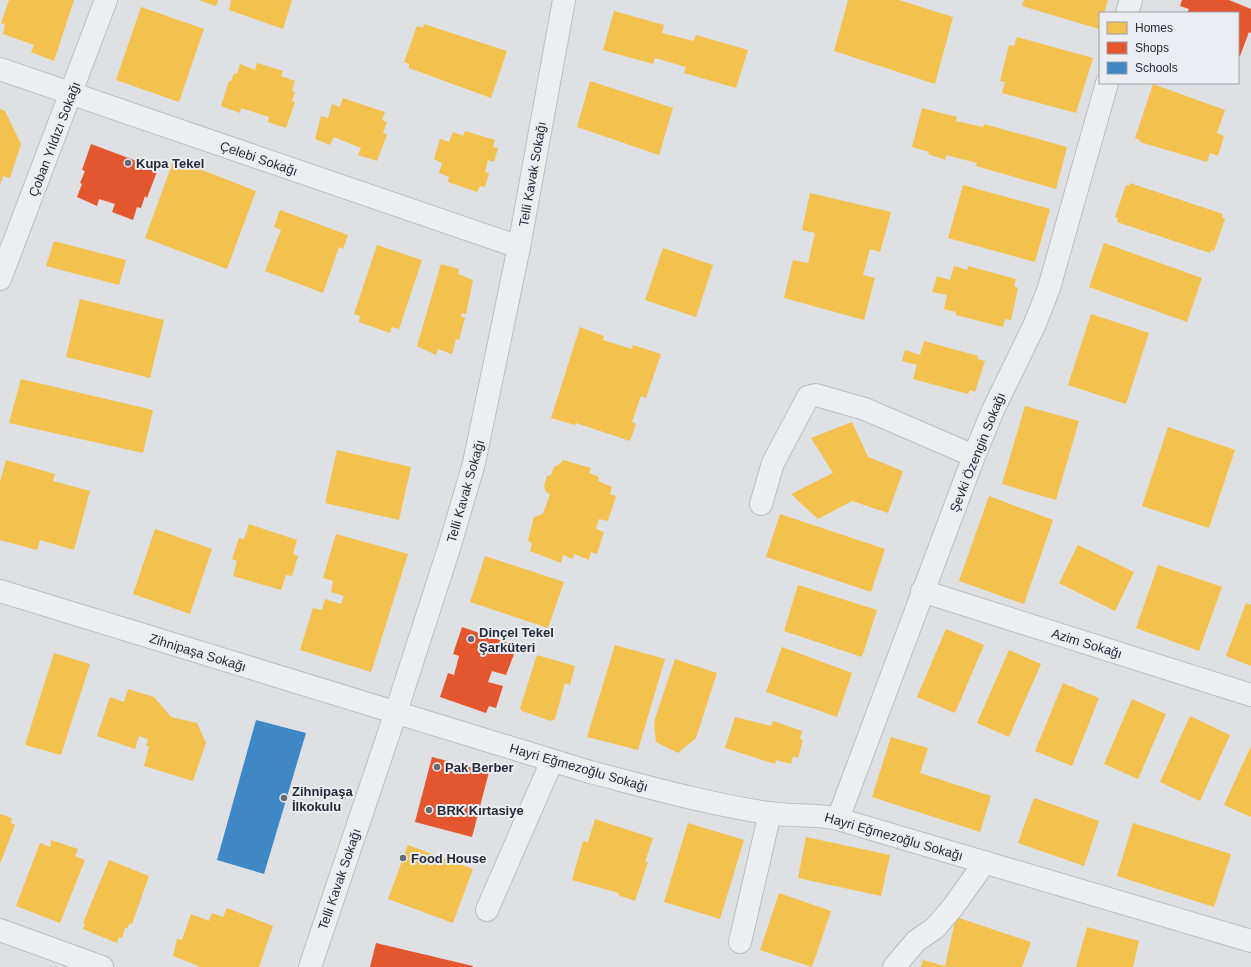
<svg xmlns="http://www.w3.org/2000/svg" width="1251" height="967" viewBox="0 0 1251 967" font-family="Arial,sans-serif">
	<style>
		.homes { fill: #f2c14e }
		.shops { fill: #e4572e }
		.schools { fill: #3f88c5 }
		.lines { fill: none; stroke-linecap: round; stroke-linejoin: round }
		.minor-casing { stroke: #bcbdc0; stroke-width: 24 }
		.minor { stroke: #edeef0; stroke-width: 22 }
		.poi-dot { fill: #686b74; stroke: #ebedf3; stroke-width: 1.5 }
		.labels { text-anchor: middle; stroke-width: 4; stroke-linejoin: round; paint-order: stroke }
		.street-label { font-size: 13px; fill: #282c39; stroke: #ebedf3 }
		.poi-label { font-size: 13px; font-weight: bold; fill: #282c39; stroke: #ebedf3; text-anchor: start }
	</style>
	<rect width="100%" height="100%" fill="#dfe0e3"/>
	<!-- homes -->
	<g class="homes">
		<polygon points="9,0 74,0 54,61 31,52 34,45 3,34 5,24 1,23"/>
		<polygon points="199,0 218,0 216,6"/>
		<polygon points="231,0 292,0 283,29 229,10"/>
		<polygon points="848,0 899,0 953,17 935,84 834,51"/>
		<polygon points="1024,0 1108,0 1104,13 1100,13 1099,29 1022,6"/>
		<polygon points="141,7 204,29 179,102 116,80"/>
		<polygon points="614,11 664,25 662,33 694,41 696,35 748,50 736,88 684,73 686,67 655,58 653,64 603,50"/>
		<polygon points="424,24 507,51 491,98 409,68 409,64 404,62 417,26 423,28"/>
		<polygon points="1017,37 1093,58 1076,113 1002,93 1005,82 1000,81 1009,45 1014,46"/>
		<polygon points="257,63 283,71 281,76 295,81 292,91 295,92 292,101 295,102 286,128 268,122 269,117 241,108 240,113 221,106 229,81 231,81 234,73 237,74 240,64 255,70"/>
		<polygon points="590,81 673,108 659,155 577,127"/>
		<polygon points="1153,84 1225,110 1217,133 1224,136 1218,156 1210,153 1207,162 1140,142 1140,140 1135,138"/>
		<polygon points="343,98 385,112 382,120 387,122 383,133 387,135 377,161 358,155 361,148 334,137 330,145 315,139 321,116 328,118 332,104 340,107"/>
		<polygon points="922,108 957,117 956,121 983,127 984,124 1067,147 1056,189 976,166 977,163 946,155 945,160 928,154 929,152 912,147"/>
		<polygon points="0,109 5,111 21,144 10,178 3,176 0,185"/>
		<polygon points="465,131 495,140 493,147 498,148 494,162 488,160 485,172 489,173 485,187 480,186 477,192 448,182 449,177 439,173 442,163 434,159 440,139 449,142 453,132 463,136"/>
		<polygon points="174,159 256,191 227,269 145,238"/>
		<polygon points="1130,183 1223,214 1222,217 1225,219 1214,251 1211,250 1210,253 1117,222 1118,218 1115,217 1126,185 1129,186"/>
		<polygon points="963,185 1050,209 1035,262 948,238"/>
		<polygon points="810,193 891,212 880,252 870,249 863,275 875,278 864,320 784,298 793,260 808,263 815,233 802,230"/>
		<polygon points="280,210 348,235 343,249 339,247 323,293 265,271 281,230 274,227"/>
		<polygon points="54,241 126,260 119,285 46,266"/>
		<polygon points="1104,243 1202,278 1187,322 1089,287"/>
		<polygon points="377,245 422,260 399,329 392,327 390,333 359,322 360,316 354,314"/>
		<polygon points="663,248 713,265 696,317 645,300"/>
		<polygon points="441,264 459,269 458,274 473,280 466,314 462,313 461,316 465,318 459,340 456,339 452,354 438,349 436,355 417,346"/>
		<polygon points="954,266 967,270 968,266 1016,279 1014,286 1018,288 1011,320 1005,319 1003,327 956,315 956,312 944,309 947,295 932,292 937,276 950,280"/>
		<polygon points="80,299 164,320 150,378 66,357"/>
		<polygon points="1091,314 1149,333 1126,404 1068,385"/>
		<polygon points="580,327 604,336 603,340 632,349 633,345 661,354 646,398 641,396 632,422 636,424 630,441 576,423 575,425 551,418"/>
		<polygon points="924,341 978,356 977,359 985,361 975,392 970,390 968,394 913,379 917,365 902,361 905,350 920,355"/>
		<polygon points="21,379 153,410 143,453 9,423"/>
		<polygon points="1025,406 1079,421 1056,500 1002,484"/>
		<polygon points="852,422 868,457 903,471 888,513 852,501 818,519 791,494 833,473 811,438"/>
		<polygon points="1168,427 1235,450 1209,528 1142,506"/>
		<polygon points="337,450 411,467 399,520 325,503"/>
		<polygon points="6,460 55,474 53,481 90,491 74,550 40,540 37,550 0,540 0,482"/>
		<polygon points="563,460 591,468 589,473 599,477 598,481 612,487 610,494 616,496 608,521 599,519 596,529 604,532 597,554 591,552 589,560 574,554 573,559 563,555 561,563 530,551 532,544 528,540 534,517 543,514 550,494 546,492 544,486 547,476 551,475 554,467 561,463"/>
		<polygon points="989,496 1053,520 1024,604 959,581"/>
		<polygon points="780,514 885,549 871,592 766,557"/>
		<polygon points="249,524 297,540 293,554 298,556 292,576 286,575 281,590 233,576 237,561 232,559 239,538 244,539"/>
		<polygon points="155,529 212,549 190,614 133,594"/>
		<polygon points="336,534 408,554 371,672 300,650 313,608 322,610 325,599 341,604 344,596 331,592 333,581 323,578"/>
		<polygon points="1078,545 1134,572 1115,611 1059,583"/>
		<polygon points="485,556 564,582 548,628 470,602"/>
		<polygon points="1158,565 1222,587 1199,651 1136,628"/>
		<polygon points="798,585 877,610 862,657 784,631"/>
		<polygon points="1246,603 1251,605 1251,666 1226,656"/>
		<polygon points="946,629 984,645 955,713 917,697"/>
		<polygon points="615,645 665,659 638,750 587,737"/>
		<polygon points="782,647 852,673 837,717 766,692"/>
		<polygon points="1009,650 1041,664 1009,737 977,723"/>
		<polygon points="54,653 90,664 61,755 25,745"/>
		<polygon points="537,655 575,666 570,685 565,683 555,719 551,721 522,711 520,708"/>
		<polygon points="675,659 717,673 696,738 678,753 656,742 654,722"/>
		<polygon points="1063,683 1099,698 1072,766 1035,751"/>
		<polygon points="128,689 154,697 171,717 197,723 206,743 193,781 144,766 149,746 146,746 148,739 139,736 135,749 97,736 110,697 124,702"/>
		<polygon points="1132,699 1166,714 1138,779 1104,764"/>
		<polygon points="1190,716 1230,735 1200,801 1160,782"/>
		<polygon points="735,717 771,726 773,721 802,731 800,739 803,740 798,758 793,756 791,764 776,760 775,764 725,748"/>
		<polygon points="891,737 928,748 920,773 991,796 980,832 872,797"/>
		<polygon points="1251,746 1251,817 1224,805"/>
		<polygon points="1034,798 1099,821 1084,866 1018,843"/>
		<polygon points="0,814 12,818 11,823 15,825 0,864"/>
		<polygon points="595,819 653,838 645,862 648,862 635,901 618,895 619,893 572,880 583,841 588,842"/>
		<polygon points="688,823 744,840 720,919 664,902"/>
		<polygon points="1133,823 1231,854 1214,907 1117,876"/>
		<polygon points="806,837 890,855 881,896 798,878"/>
		<polygon points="51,840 78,849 75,856 85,860 60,923 16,906 40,843 50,847"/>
		<polygon points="408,845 473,869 453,923 388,899"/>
		<polygon points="109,860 149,876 132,924 130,923 127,928 125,928 122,938 119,937 117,943 83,929 85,924 83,923"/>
		<polygon points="779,893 831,911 812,967 760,950"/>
		<polygon points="227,908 273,926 259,967 201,967 173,956 177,939 182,940 191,914 209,921 212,913 223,917"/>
		<polygon points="956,917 1031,942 1022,967 921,967 923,960 945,966"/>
		<polygon points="1087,927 1139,941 1133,967 1076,967"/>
	</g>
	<!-- shops -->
	<g class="shops">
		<polygon points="1182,0 1229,0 1251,9 1251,33 1249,32 1240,56 1238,55 1238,13 1187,13 1189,9 1180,6"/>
		<polygon points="91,144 158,169 147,198 145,196 141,208 137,207 133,220 112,212 115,204 99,199 97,206 77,197 82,184 80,183 85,171 82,170"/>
		<polygon points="462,627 508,643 506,651 514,654 506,675 492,671 488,682 503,686 496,708 489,706 486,713 440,697 448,673 454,675 459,656 453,654"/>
		<polygon points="432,757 489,772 472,837 415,822"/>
		<polygon points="376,943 473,966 473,967 370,967"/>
	</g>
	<!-- schools -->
	<polygon class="schools" points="256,720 306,733 264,874 217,860"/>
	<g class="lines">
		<defs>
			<g id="minor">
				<polyline points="1127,13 1131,0"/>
				<polyline points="0,69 519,247"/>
				<polyline points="0,279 106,0"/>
				<polyline points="761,504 773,463 808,397 816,395 865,409 974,456"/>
				<path d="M0,591L590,772C648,787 708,804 768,813C792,817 815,813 838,819L1251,941"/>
				<polyline points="922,591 1251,695"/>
				<polyline points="838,819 974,456 993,410 1034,326 1049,288 1107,83"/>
				<polyline points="487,910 552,761"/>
				<polyline points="0,930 102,967"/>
				<polyline points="740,942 770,813"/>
				<polyline points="310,967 396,712 450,545 474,463 519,247 564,0"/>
				<polyline points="894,967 916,941 935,928 953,907 985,862"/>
			</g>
		</defs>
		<!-- minor casing -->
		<use href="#minor" class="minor-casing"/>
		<!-- minor -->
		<use href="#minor" class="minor"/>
	</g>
	<!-- markers -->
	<g class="poi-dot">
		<circle cx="128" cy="163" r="4"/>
		<circle cx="471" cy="639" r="4"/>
		<circle cx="437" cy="767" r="4"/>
		<circle cx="284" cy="798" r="4"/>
		<circle cx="429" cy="810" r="4"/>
		<circle cx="403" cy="858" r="4"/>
	</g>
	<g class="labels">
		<!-- street labels -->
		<g class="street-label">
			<text transform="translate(54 139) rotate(-69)" y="5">Çoban Yıldızı Sokağı</text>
			<text transform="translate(259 158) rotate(19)" y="5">Çelebi Sokağı</text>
			<text transform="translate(532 174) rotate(-80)" y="5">Telli Kavak Sokağı</text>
			<text transform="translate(977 452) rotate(-68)" y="5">Şevki Özengin Sokağı</text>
			<text transform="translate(465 491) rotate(-74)" y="5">Telli Kavak Sokağı</text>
			<text transform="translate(1087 643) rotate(17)" y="5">Azim Sokağı</text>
			<text transform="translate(198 652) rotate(17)" y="5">Zihnipaşa Sokağı</text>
			<text transform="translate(579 767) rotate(16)" y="5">Hayri Eğmezoğlu Sokağı</text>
			<text transform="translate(894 836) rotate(16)" y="5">Hayri Eğmezoğlu Sokağı</text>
			<text transform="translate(339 879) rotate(-71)" y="5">Telli Kavak Sokağı</text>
		</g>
		<!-- poi labels -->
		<g class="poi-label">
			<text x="136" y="168">Kupa Tekel</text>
			<text x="479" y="637">Dinçel Tekel<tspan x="479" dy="15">Şarküteri</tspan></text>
			<text x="445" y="772">Pak Berber</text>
			<text x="292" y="796">Zihnipaşa<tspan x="292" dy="15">İlkokulu</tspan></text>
			<text x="437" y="815">BRK Kırtasiye</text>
			<text x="411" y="863">Food House</text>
		</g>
	</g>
	<!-- legend -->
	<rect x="1099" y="12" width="140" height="72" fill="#ebedf3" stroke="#9da0a9"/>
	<rect x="1107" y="22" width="20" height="12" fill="#f2c14e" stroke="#9da0a9"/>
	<text x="1135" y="32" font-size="12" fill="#282c39">Homes</text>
	<rect x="1107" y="42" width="20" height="12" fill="#e4572e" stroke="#9da0a9"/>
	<text x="1135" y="52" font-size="12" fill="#282c39">Shops</text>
	<rect x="1107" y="62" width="20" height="12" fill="#3f88c5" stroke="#9da0a9"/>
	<text x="1135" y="72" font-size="12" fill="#282c39">Schools</text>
</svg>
